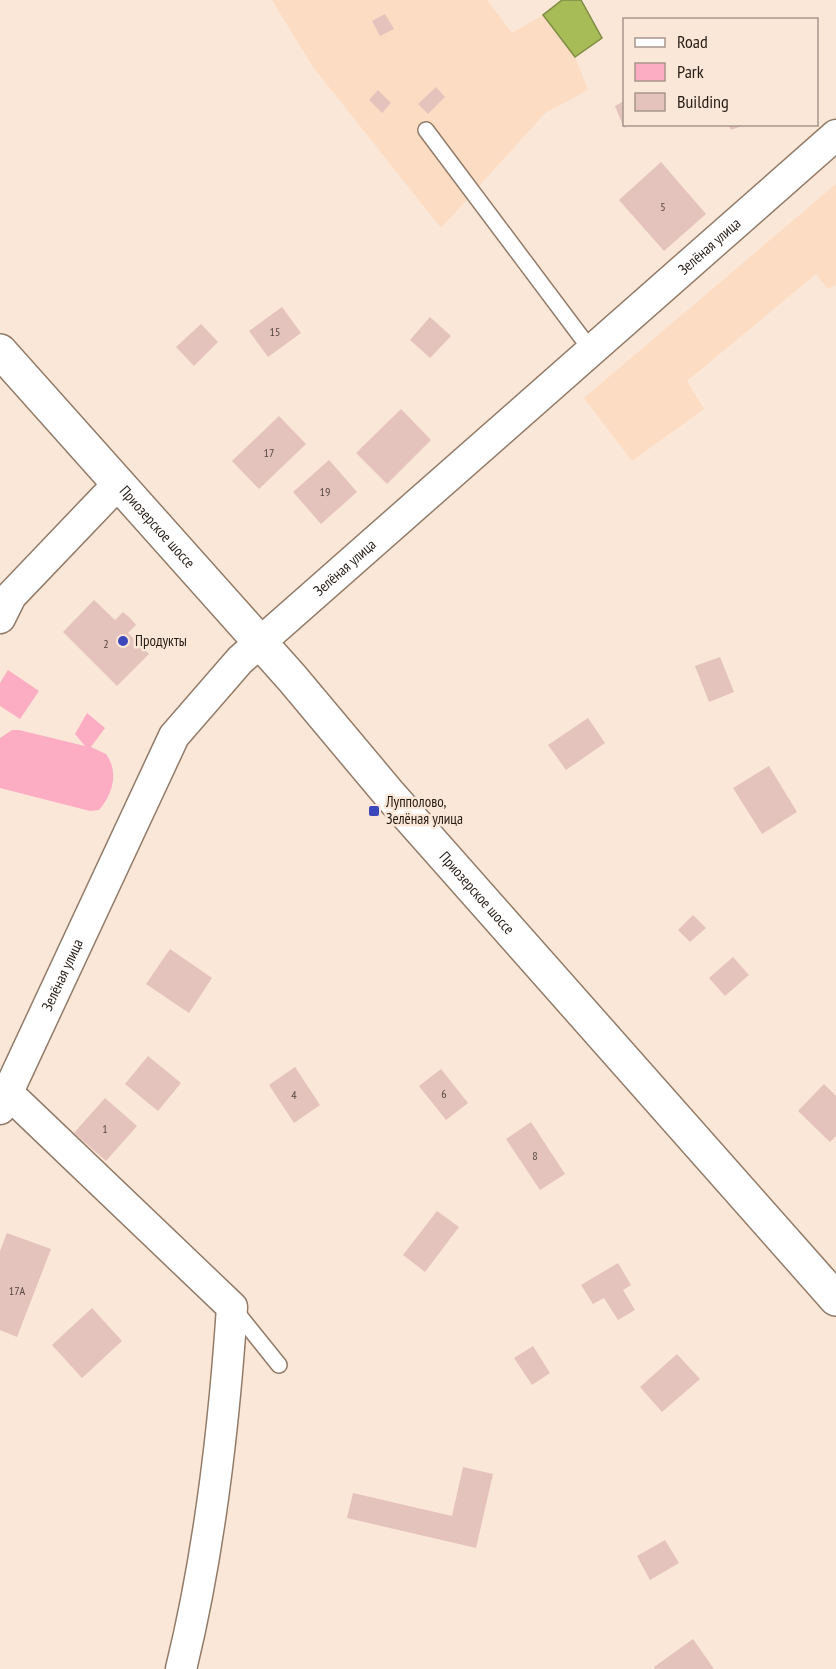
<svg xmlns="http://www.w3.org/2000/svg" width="836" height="1669" viewBox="0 0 836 1669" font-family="'PT Sans Narrow',sans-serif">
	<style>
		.built { fill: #fcdcc3 }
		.green { fill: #fdadc3 }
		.water { fill: #a7bb57; stroke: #808c44; stroke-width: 1.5 }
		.building { fill: #e4c3bd }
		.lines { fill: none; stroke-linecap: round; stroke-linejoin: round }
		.lane-casing { stroke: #927b69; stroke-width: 18 }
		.street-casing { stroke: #927b69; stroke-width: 33 }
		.primary-casing { stroke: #927b69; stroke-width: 36 }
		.lane { stroke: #fff; stroke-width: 15 }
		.street { stroke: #fff; stroke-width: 30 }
		.primary { stroke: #fff; stroke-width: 33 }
		.poi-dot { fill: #3c47bb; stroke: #fbe7d7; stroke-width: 2 }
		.labels { text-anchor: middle; stroke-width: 5; stroke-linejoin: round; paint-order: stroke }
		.number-label { font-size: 12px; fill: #564640 }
		.street-label { font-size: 15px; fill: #261d16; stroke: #fbe7d7 }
		.poi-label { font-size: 15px; fill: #261d16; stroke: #fbe7d7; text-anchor: start }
	</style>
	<rect width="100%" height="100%" fill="#fbe7d7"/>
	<!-- built -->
	<g class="built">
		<polygon points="272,0 487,0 512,33 543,15 575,57 588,90 545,113 441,228 313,67"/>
		<polygon points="836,184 836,285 828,289 816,274 687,381 704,409 632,461 584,398"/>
	</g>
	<!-- green -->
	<g class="green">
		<polygon points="8,670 39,691 20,719 0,706 0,683"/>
		<path d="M87,713L105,728L91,747L106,754C119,772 113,794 99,810L90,811L0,788V738L12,730H19L85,746L75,734Z"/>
	</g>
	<!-- water -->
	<polygon class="water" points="562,0 581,0 602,38 575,57 543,15"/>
	<!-- building -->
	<g class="building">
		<polygon points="385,14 394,29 380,36 372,21"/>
		<polygon points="436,87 445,97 428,114 418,104"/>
		<polygon points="378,90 391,103 382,113 369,100"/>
		<polygon points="624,101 624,124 630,124 624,128 615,106"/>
		<polygon points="728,124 744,124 744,125 731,130"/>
		<polygon points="661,162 706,214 664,251 619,200"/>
		<polygon points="282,307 301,333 268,357 249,331"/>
		<polygon points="430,317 451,336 430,358 410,340"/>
		<polygon points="201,324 218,342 194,366 176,347"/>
		<polygon points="401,409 431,440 387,484 356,453"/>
		<polygon points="279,416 306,444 259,489 232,461"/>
		<polygon points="329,460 357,492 321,524 293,492"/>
		<polygon points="94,600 115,620 123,612 130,618 136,625 128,633 149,654 117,686 63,632"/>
		<polygon points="720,657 734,692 709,702 695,666"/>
		<polygon points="588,718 605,743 566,770 548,745"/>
		<polygon points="769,766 797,812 762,834 733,788"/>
		<polygon points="693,915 706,928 690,942 678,930"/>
		<polygon points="170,949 212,978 189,1013 146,984"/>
		<polygon points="733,957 749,975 725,996 709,978"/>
		<polygon points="148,1056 181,1083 158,1111 125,1084"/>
		<polygon points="295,1067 320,1105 294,1123 269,1085"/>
		<polygon points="441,1069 468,1103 446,1120 419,1086"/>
		<polygon points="824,1084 836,1096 836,1136 830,1142 798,1111"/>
		<polygon points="105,1098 137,1126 106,1161 74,1133"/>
		<polygon points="531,1122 565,1174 540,1190 506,1139"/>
		<polygon points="437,1211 459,1227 425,1272 403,1255"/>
		<polygon points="7,1233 51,1249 17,1337 0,1330 0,1251"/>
		<polygon points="618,1263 631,1285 623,1290 635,1310 618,1320 604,1298 593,1304 581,1285"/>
		<polygon points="92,1308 122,1341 82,1378 52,1345"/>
		<polygon points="533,1346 550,1373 532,1385 514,1358"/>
		<polygon points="677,1354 700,1379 662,1412 640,1387"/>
		<polygon points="463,1467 493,1474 476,1548 347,1518 353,1493 452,1516"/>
		<polygon points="665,1540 679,1563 650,1580 637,1556"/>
		<polygon points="693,1639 714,1669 655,1669 654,1667"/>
	</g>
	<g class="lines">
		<defs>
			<g id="lane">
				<polyline points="426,130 591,350"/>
				<polyline points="234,1309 279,1365"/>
			</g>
			<g id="street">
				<polyline points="0,618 11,596 119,483"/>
				<path d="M8,1093L232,1307C224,1428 210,1551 181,1669"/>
				<path id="s1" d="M0,1109L174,736L240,660L836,135"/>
			</g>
			<g id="primary">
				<path id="s2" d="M0,351L292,678L390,795L836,1299"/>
			</g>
		</defs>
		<!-- lane casing -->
		<use href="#lane" class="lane-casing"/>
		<!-- street casing -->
		<use href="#street" class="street-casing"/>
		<!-- primary casing -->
		<use href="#primary" class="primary-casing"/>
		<!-- lane -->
		<use href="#lane" class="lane"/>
		<!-- street -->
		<use href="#street" class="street"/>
		<!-- primary -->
		<use href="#primary" class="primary"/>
	</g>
	<!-- markers -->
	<g class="poi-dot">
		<circle cx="123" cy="641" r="6"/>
		<rect x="368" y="805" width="12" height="12" rx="3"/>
	</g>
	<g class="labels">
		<!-- number labels -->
		<g class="number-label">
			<text x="663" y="211">5</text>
			<text x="275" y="336">15</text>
			<text x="269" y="457">17</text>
			<text x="325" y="496">19</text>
			<text x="106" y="648">2</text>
			<text x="444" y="1098">6</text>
			<text x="294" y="1099">4</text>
			<text x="105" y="1133">1</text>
			<text x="535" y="1160">8</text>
			<text x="17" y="1295">17А</text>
		</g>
		<!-- street labels -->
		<g class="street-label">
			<text dy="5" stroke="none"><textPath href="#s1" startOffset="1138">Зелёная улица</textPath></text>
			<text dy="5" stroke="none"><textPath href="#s2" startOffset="236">Приозерское шоссе</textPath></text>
			<text dy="5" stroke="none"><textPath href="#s1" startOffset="652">Зелёная улица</textPath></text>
			<text dy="5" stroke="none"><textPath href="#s2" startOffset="722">Приозерское шоссе</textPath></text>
			<text dy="5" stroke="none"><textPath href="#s1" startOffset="148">Зелёная улица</textPath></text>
		</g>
		<!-- poi labels -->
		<g class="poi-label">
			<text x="135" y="646">Продукты</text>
			<text x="386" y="807">Лупполово,<tspan x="386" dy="17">Зелёная улица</tspan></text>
		</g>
	</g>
	<!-- legend -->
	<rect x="623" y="18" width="195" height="108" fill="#fbe7d7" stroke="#a6968a" stroke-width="1.5"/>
	<rect x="635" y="38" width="30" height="9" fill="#ffffff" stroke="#a6968a" stroke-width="1.5"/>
	<text x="677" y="48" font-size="18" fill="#261d16">Road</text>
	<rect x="635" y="63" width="30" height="18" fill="#fdadc3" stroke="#a6968a" stroke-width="1.5"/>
	<text x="677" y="78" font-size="18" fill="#261d16">Park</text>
	<rect x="635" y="93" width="30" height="18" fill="#e4c3bd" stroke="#a6968a" stroke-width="1.5"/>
	<text x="677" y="108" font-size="18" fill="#261d16">Building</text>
</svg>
